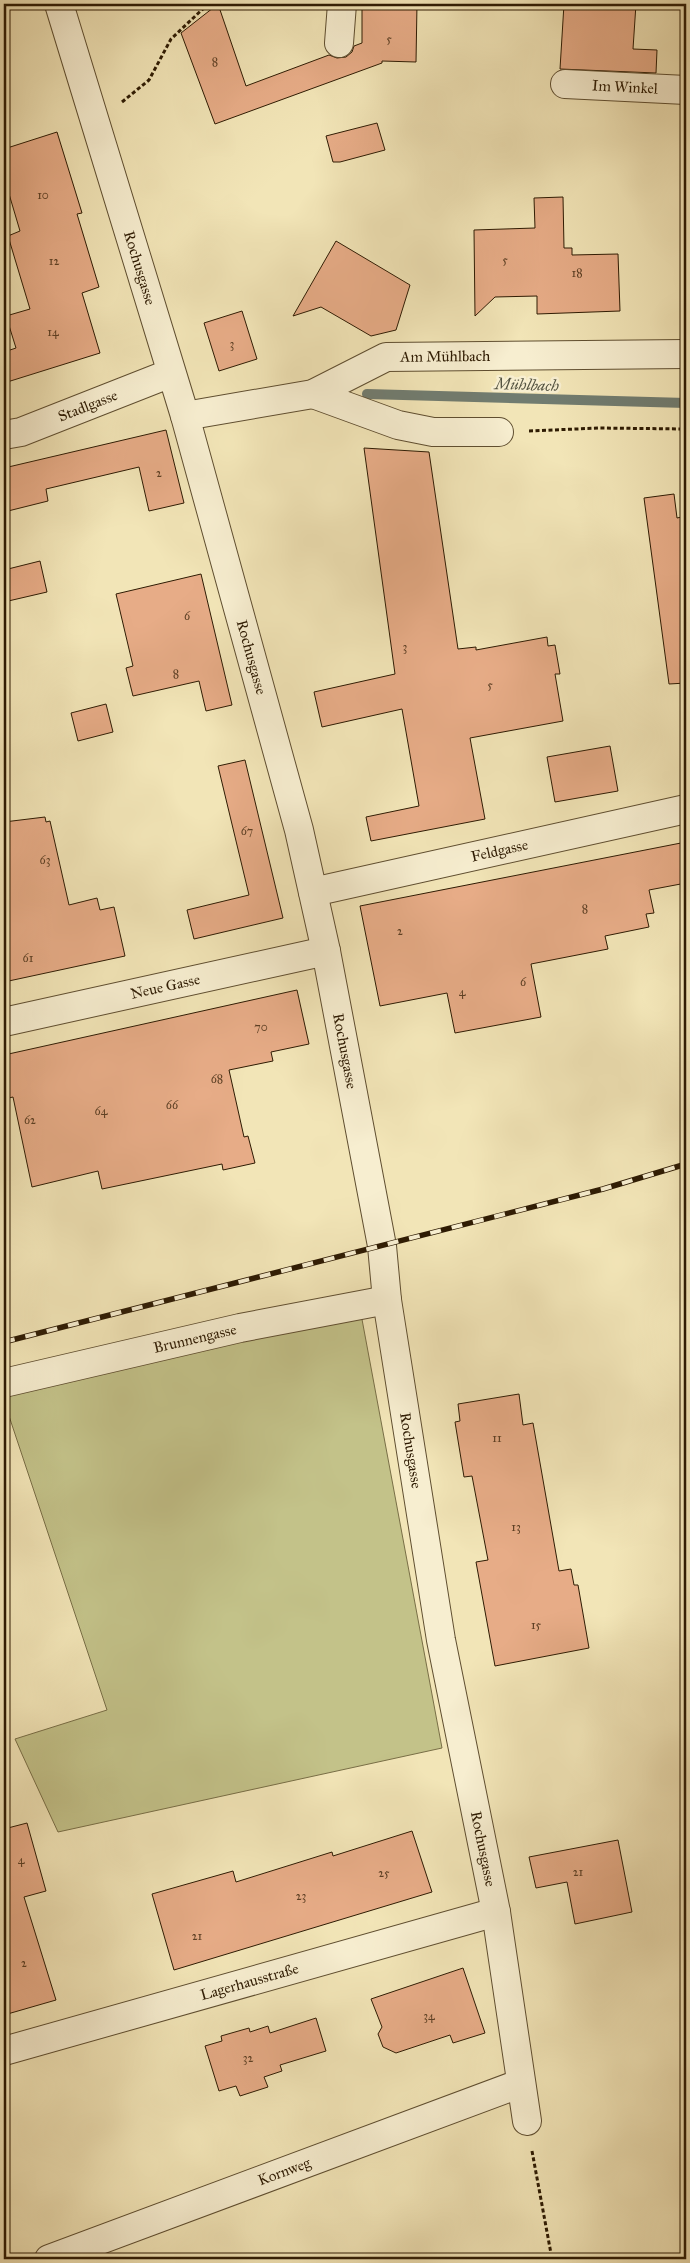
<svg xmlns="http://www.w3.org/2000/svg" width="690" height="2263" viewBox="0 0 690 2263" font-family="'IM FELL Great Primer',serif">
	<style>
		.green { fill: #c3c289; stroke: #786e46 }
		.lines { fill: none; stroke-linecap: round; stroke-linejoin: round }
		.stream { stroke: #717c70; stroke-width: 10 }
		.building { fill: #e7ac87; stroke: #2e1b03 }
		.street-casing { stroke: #5f4e30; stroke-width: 30 }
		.path { stroke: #2e1b03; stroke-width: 3; stroke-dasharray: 4 2.5; stroke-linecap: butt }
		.street { stroke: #f7eed0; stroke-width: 28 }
		.rail-casing { stroke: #2e1b03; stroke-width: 5.5 }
		.rail { stroke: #f7eed0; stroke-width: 4; stroke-dasharray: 11; stroke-linecap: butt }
		.labels { text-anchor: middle; stroke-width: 5; stroke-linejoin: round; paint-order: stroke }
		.number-label { font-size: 12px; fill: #5c3f24 }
		.street-label { font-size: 15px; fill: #2e1b03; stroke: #f7eed0 }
		.water-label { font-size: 16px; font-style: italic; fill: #555442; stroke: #f7eed0 }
	</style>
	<rect width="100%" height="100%" fill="#f2e5b7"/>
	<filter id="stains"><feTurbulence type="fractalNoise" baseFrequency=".004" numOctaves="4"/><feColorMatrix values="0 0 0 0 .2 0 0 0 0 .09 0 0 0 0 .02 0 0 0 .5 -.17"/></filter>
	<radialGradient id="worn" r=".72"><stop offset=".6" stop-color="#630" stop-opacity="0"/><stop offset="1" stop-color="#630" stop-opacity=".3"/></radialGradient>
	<!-- green -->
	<polygon class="green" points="361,1314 442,1748 58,1832 15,1739 107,1710 4,1401 4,1385"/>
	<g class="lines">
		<!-- stream -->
		<polyline class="stream" points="367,394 686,403"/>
	</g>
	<!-- building -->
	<g class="building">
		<polygon points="218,4 246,86 329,55 337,58 346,57 352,52 354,46 362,43 362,4 417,4 416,62 382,61 382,63 215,124 181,33"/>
		<polygon points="564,4 636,4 633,49 657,50 656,73 560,69"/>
		<polygon points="377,123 385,150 340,162 333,162 326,136"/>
		<polygon points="57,132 82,213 77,214 99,287 82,293 100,353 4,383 4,352 16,348 6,316 30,309 8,236 20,231 4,177 4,149"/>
		<polygon points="563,197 564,248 572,248 572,255 618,254 620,311 537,314 537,296 495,297 475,316 474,230 535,228 534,198"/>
		<polygon points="336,241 410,285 396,330 371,336 321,307 293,316"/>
		<polygon points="242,311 257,359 219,371 204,323"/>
		<polygon points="166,430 184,503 149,511 139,467 46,489 48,501 4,512 4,468"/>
		<polygon points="364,448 429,452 458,649 476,647 476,650 547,637 548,646 555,645 560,674 555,674 563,721 470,738 485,819 371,841 366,817 419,806 402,709 322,727 314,692 395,674"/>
		<polygon points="674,494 677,518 686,516 686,683 669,684 644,498"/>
		<polygon points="40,561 47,592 4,602 4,570"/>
		<polygon points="201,574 232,705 206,711 199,681 133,696 126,668 133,666 116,594"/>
		<polygon points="106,704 113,732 78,741 71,713"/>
		<polygon points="610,746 618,791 555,802 547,757"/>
		<polygon points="245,760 283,918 194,939 187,910 249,895 218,766"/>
		<polygon points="45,817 46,822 50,821 69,905 97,898 100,910 114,907 125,956 4,982 4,822"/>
		<polygon points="686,842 686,883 649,890 654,913 646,914 649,927 605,936 608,949 531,964 541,1017 455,1033 447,993 380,1006 360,906"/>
		<polygon points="297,990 309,1044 271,1052 273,1061 229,1070 244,1137 248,1136 255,1163 223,1170 222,1164 102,1189 98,1171 32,1187 13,1097 4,1099 4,1055"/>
		<polygon points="519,1394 523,1425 533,1423 559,1571 571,1569 574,1585 578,1585 589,1648 495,1666 476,1562 488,1560 472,1476 464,1477 455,1422 460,1421 458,1404"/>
		<polygon points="27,1823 46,1891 24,1897 56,2000 4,2015 4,1829"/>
		<polygon points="412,1831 432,1892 174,1970 152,1894 233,1871 236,1882 332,1852 333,1856"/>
		<polygon points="618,1840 632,1912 575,1924 567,1882 536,1888 529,1857"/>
		<polygon points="463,1968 485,2033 453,2043 450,2035 396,2053 383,2047 378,2034 382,2027 371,1999"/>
		<polygon points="316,2018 326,2051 280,2065 282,2071 264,2077 268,2087 240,2096 236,2086 219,2091 205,2046 222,2041 221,2036 249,2028 250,2032 268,2026 270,2033"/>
	</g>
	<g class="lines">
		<defs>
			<g id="street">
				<path id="s1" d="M59,4L185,416L299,830L326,951L382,1246L387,1300L441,1640L496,1912L527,2121"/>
				<polyline points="339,43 342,4"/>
				<path id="s2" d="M565,84L686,90"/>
				<polyline points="313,394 398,425 433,432 499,432"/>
				<path id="s3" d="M185,416L313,394L386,357L686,354"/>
				<path id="s4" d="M4,435L21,432L171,373"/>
				<path id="s5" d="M313,892L686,809"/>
				<path id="s6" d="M4,1022L326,951"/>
				<path id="s7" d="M4,1383L240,1328L387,1300"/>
				<path id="s8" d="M4,2051L496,1912"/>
				<path id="s9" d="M49,2259L519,2084"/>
			</g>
		</defs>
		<!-- street casing -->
		<use href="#street" class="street-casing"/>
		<!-- path -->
		<g class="path">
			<polyline points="122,102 149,80 171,39 208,4"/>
			<polyline points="529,431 599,428 686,429"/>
			<polyline points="532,2151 552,2259"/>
		</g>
		<!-- street -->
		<use href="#street" class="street"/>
		<defs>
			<polyline id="rail" points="4,1342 603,1189 686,1164"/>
		</defs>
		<!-- rail casing -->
		<use href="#rail" class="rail-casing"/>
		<!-- rail -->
		<use href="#rail" class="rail"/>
	</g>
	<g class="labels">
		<!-- number labels -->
		<g class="number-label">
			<text x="389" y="43">5</text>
			<text x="215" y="66">8</text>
			<text x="43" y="199">10</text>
			<text x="505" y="264">5</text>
			<text x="54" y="265">12</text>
			<text x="577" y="277">18</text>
			<text x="53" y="336">14</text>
			<text x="232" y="348">3</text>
			<text x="159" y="477">2</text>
			<text x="187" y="620">6</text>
			<text x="405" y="651">3</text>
			<text x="176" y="678">8</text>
			<text x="490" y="689">5</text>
			<text x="247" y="835">67</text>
			<text x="45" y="864">63</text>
			<text x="585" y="913">8</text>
			<text x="400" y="935">2</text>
			<text x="28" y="962">61</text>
			<text x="523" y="986">6</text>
			<text x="462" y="996">4</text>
			<text x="261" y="1031">70</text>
			<text x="217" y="1083">68</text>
			<text x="172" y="1109">66</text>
			<text x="101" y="1115">64</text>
			<text x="30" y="1124">62</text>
			<text x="497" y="1442">11</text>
			<text x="516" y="1531">13</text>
			<text x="536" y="1629">15</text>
			<text x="21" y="1864">4</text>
			<text x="578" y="1876">21</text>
			<text x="384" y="1877">25</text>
			<text x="301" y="1900">23</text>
			<text x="197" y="1940">21</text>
			<text x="24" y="1967">2</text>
			<text x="429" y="2020">34</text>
			<text x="248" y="2062">32</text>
		</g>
		<!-- street labels -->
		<g class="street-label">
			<text dy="5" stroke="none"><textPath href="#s2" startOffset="60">Im Winkel</textPath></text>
			<text dy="5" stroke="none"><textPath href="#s1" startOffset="276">Rochusgasse</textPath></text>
			<text dy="5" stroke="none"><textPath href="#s3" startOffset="271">Am Mühlbach</textPath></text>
			<text dy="5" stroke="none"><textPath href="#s4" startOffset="89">Stadlgasse</textPath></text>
			<text dy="5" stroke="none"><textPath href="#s1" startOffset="681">Rochusgasse</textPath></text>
			<text dy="5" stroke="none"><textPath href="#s5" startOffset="191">Feldgasse</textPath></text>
			<text dy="5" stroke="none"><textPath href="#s6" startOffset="165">Neue Gasse</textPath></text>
			<text dy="5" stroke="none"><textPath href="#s1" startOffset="1086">Rochusgasse</textPath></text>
			<text dy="5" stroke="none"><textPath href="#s7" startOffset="196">Brunnengasse</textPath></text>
			<text dy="5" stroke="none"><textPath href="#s1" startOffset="1491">Rochusgasse</textPath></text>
			<text dy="5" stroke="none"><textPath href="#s1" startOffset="1896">Rochusgasse</textPath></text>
			<text dy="5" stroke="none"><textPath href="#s8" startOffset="255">Lagerhausstraße</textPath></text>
			<text dy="5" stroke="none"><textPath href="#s9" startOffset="251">Kornweg</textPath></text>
		</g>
		<!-- water labels -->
		<g class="water-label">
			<text transform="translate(527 384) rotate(2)" y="6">Mühlbach</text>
		</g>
	</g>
	<!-- margin -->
	<rect width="690" height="2263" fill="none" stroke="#f2e5b7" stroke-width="20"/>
	<rect x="5" y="5" width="680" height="2253" fill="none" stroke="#2e1b03" stroke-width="2.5"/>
	<rect x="10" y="10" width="670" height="2243" fill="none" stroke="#2e1b03"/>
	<rect width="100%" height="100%" filter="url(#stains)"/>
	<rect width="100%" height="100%" fill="url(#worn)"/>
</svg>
